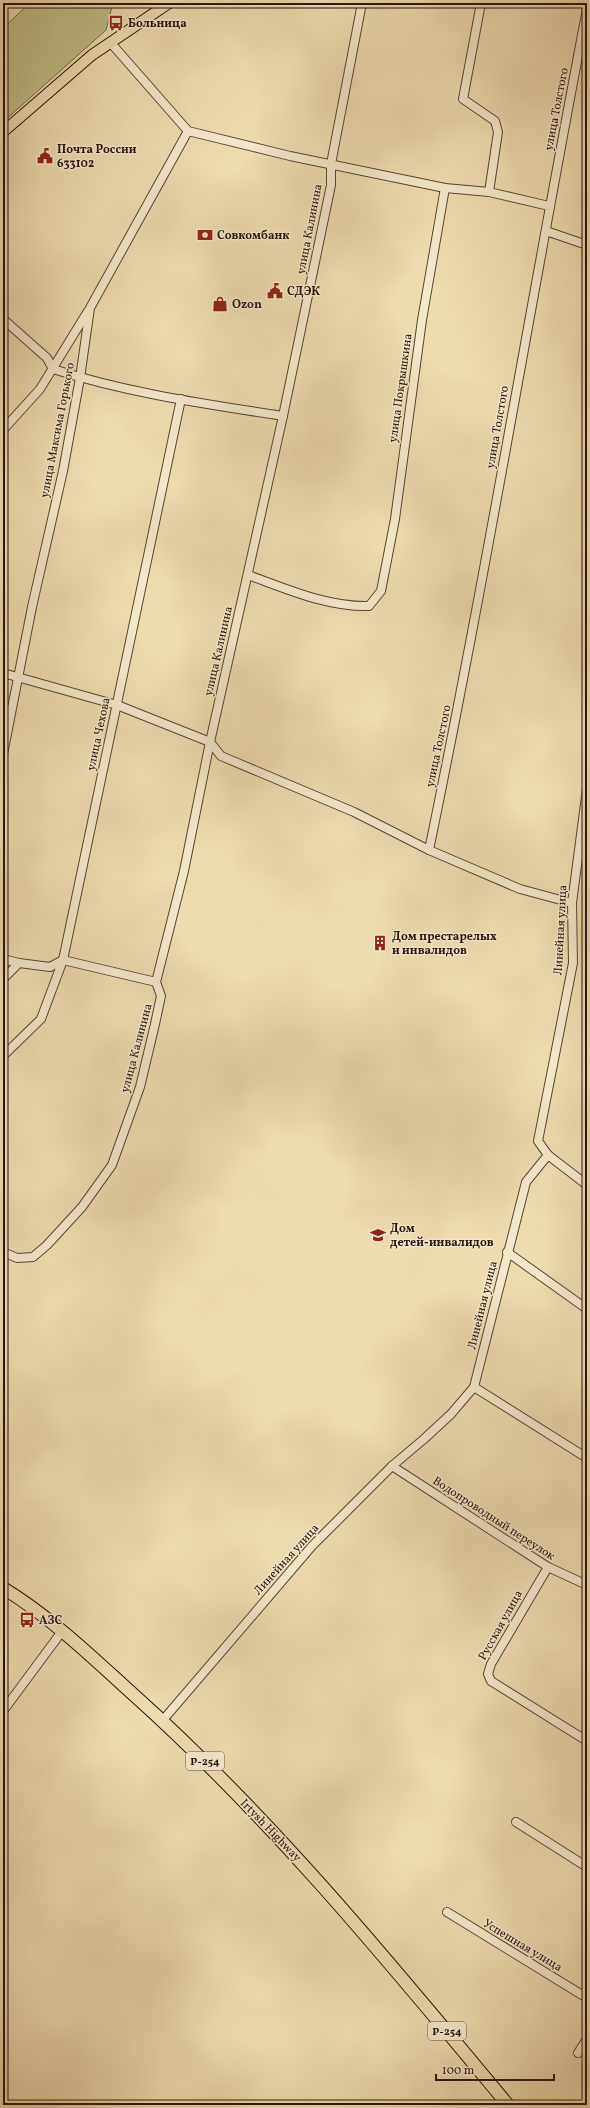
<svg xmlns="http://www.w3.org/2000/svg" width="590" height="2108" viewBox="0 0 590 2108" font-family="Vollkorn,serif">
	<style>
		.green { fill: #c0be85; stroke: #736847 }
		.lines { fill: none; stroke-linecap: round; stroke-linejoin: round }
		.minor-casing { stroke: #584532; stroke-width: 10 }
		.major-casing { stroke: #261309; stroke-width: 12 }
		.highway-casing { stroke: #261309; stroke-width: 14 }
		.minor { stroke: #f3e8ca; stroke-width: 8 }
		.major { stroke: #eddcae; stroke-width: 10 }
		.highway { stroke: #eddcae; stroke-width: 12 }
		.labels { text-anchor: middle; stroke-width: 3; stroke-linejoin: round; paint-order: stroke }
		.shield { fill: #f3e8ca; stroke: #645343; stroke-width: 1 }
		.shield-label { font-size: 11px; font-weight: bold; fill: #261309 }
		.poi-label { font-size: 12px; font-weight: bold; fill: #261309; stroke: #f3e8ca; text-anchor: start }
		.street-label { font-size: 12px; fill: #261309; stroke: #f3e8ca }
	</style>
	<rect width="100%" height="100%" fill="#eddcae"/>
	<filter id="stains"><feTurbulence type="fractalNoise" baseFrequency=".005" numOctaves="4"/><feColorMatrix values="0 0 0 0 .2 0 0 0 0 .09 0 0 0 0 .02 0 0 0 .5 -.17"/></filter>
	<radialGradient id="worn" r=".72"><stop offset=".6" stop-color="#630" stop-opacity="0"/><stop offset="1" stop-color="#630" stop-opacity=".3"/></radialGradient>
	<!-- green -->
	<polygon class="green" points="30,3 113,3 106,30 3,122 3,28"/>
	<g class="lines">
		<defs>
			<g id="minor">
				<polyline points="481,3 463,99 495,121 498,132 489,192"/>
				<polyline points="110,42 188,131 290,156 445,188 489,192 549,206"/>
				<polyline points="546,231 587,245"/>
				<path d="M3,319L47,358L53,369C127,393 206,404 283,416"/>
				<polyline points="3,430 40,389 88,311"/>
				<path d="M248,575C287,589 327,607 369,606L381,591L395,519L422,320L445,188"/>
				<polyline points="3,673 117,705 210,742 221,756 354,812 429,850 520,889 572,903"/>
				<polyline points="3,754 32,607 63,471 80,378 90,308 188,131"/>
				<path d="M429,850C487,570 533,289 587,9"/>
				<polyline points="3,959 19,963 3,979"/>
				<polyline points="19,963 50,967 63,960 156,982"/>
				<polyline points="3,1056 41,1019 63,960 181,399"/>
				<polyline points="548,1155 587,1185"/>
				<polyline points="3,1252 17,1258 33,1257 47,1245 82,1207 112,1165 140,1087 155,1024 161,996 156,982 184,871 210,742 283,416 331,185 331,164 362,3"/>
				<polyline points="507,1252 587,1309"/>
				<polyline points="474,1387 587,1458"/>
				<polyline points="392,1466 548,1567 587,1585"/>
				<polyline points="548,1567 491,1664 488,1674 491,1681 587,1741"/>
				<polyline points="3,1711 63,1630"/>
				<polyline points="163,1720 312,1546 392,1466 424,1439 451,1414 474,1387 526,1182 548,1155 538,1141 573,963 572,903 587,789"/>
				<polyline points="516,1822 587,1867"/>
				<polyline points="447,1912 587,1998"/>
				<polyline points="578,2053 587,2039"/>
			</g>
			<polyline id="major" points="3,132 92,55 169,3"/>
			<path id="highway" d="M3,1588C52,1618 93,1658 135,1696C273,1820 390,1963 508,2105"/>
		</defs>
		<!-- minor casing -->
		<use href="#minor" class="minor-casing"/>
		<!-- major casing -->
		<use href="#major" class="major-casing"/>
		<!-- highway casing -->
		<use href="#highway" class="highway-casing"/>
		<!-- minor -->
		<use href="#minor" class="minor"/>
		<!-- major -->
		<use href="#major" class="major"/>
		<!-- highway -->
		<use href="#highway" class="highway"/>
	</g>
	<!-- icons -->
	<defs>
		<symbol id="bus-bare" viewBox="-9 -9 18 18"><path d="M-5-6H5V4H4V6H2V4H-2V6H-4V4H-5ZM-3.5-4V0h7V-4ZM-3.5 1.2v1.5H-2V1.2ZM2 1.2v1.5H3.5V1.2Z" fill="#8f2418" stroke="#f3e8ca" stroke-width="2.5" paint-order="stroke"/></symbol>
		<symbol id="civic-bare" viewBox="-9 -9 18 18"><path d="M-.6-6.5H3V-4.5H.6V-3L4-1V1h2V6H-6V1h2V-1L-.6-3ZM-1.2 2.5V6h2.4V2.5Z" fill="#8f2418" stroke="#f3e8ca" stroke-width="2.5" paint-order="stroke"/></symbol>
		<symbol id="bank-bare" viewBox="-9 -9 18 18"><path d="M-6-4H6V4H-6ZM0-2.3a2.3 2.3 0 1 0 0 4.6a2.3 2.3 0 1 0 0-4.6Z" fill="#8f2418" stroke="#f3e8ca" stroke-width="2.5" paint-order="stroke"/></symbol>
		<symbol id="shop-bare" viewBox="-9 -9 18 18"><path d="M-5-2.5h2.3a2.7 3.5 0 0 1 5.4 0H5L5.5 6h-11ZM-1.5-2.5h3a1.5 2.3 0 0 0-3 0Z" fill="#8f2418" stroke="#f3e8ca" stroke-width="2.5" paint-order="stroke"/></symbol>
		<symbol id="building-bare" viewBox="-9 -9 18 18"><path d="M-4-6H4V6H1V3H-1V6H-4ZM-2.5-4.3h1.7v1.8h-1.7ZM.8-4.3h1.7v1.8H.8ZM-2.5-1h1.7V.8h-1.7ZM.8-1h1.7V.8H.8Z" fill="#8f2418" stroke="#f3e8ca" stroke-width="2.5" paint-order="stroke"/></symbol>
		<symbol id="school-bare" viewBox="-9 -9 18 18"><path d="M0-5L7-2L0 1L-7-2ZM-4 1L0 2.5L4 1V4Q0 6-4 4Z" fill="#8f2418" stroke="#f3e8ca" stroke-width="2.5" paint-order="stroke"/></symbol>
	</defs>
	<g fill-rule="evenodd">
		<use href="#bus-bare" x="105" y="12" width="22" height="22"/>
		<use href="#civic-bare" x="34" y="145" width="22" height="22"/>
		<use href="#bank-bare" x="194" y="224" width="22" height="22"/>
		<use href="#civic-bare" x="264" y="280" width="22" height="22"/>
		<use href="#shop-bare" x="209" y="293" width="22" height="22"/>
		<use href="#building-bare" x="369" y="932" width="22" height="22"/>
		<use href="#school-bare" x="367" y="1224" width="22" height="22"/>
		<use href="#bus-bare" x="16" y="1609" width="22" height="22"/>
	</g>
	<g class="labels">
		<!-- shield labels -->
		<g class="shield">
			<rect x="186" y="1752" width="38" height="18" rx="3"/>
			<rect x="428" y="2022" width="38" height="18" rx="3"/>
		</g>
		<g class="shield-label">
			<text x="205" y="1765">Р-254</text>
			<text x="447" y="2035">Р-254</text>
		</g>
		<!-- poi labels -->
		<g class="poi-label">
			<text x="128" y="27">Больница</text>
			<text x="57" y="153">Почта России<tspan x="57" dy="14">633102</tspan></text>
			<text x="217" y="239">Совкомбанк</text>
			<text x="287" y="295">СДЭК</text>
			<text x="232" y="308">Ozon</text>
			<text x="392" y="940">Дом престарелых<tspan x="392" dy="14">и инвалидов</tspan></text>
			<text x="390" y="1232">Дом<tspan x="390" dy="14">детей-инвалидов</tspan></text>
			<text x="39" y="1624">АЗС</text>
		</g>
		<!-- street labels -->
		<g class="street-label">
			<text transform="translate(556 109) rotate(-79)" y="4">улица Толстого</text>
			<text transform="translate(309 229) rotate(-79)" y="4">улица Калинина</text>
			<text transform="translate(400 388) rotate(-82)" y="4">улица Покрышкина</text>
			<text transform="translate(497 427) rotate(-80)" y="4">улица Толстого</text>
			<text transform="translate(57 430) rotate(-79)" y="4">улица Максима Горького</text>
			<text transform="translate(218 651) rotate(-77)" y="4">улица Калинина</text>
			<text transform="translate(98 734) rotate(-78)" y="4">улица Чехова</text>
			<text transform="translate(438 746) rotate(-78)" y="4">улица Толстого</text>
			<text transform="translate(560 930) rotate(-87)" y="4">Линейная улица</text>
			<text transform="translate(136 1048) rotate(-75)" y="4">улица Калинина</text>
			<text transform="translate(482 1305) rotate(-76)" y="4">Линейная улица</text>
			<text transform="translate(494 1518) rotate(33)" y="4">Водопроводный переулок</text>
			<text transform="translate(286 1559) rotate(-48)" y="4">Линейная улица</text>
			<text transform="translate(500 1625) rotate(-61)" y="4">Русская улица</text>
			<text transform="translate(271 1830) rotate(46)" y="4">Irtysh Highway</text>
			<text transform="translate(523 1945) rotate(31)" y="4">Успешная улица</text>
		</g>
	</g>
	<!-- margin -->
	<rect width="590" height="2108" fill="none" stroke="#eddcae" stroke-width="16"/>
	<rect x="4" y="4" width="582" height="2100" fill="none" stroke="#261309" stroke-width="2"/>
	<rect x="8" y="8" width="574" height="2092" fill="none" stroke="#261309"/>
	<!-- scale -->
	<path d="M436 2074v6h118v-6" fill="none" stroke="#261309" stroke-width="2"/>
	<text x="442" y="2074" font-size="12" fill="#261309" stroke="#f3e8ca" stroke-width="3" paint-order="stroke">100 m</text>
	<rect width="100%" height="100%" filter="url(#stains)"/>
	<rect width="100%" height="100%" fill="url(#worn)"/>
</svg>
